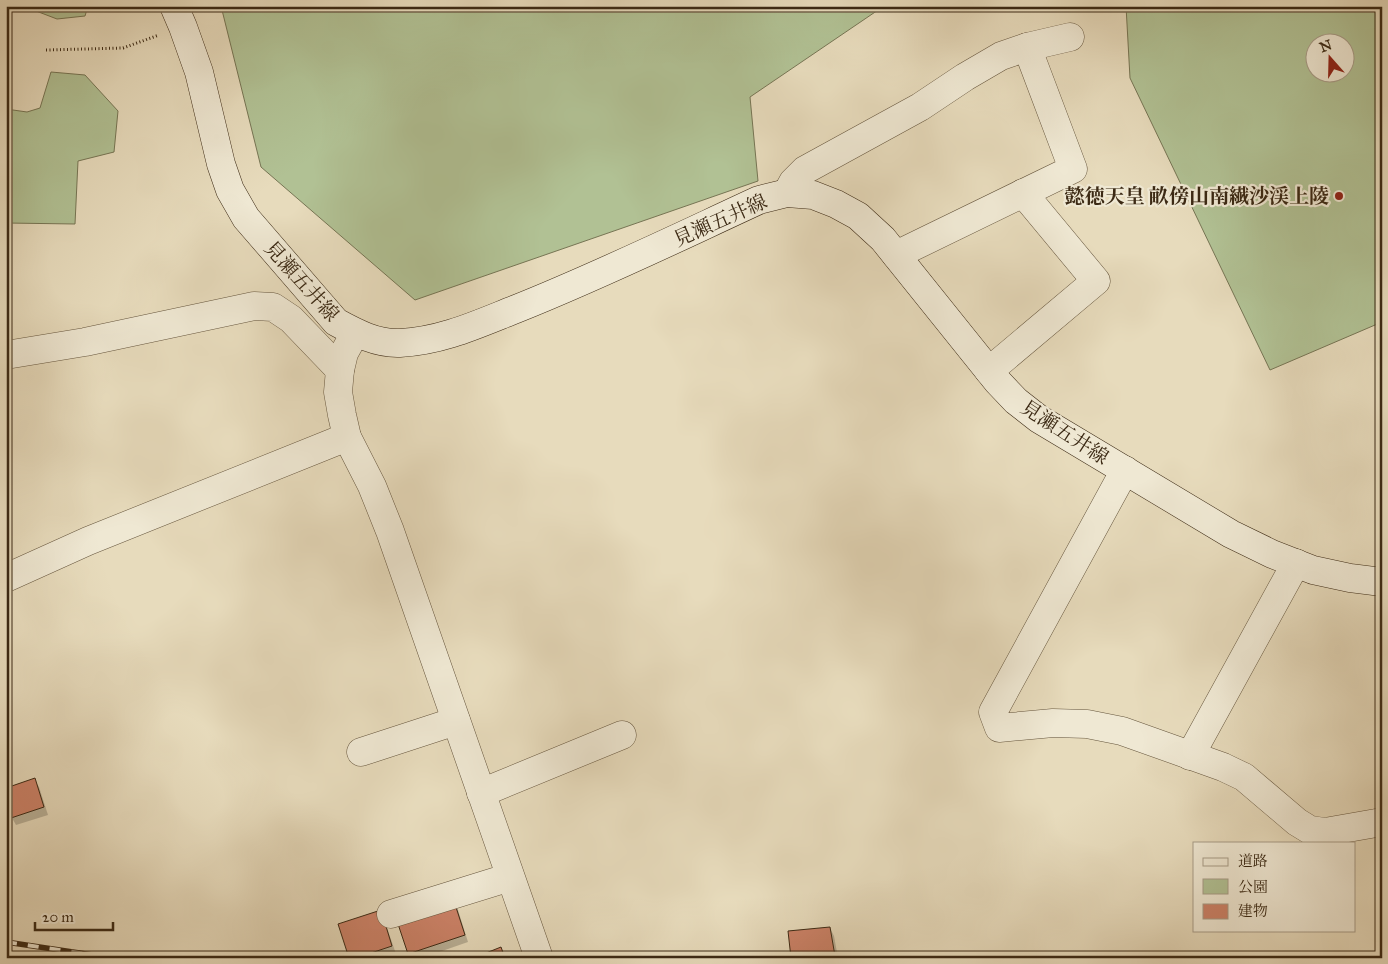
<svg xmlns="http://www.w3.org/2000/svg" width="1388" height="964" viewBox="0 0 1388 964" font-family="'IM FELL Great Primer','Noto Serif JP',serif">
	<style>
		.green { fill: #b1c194; stroke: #767554; fill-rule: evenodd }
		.shadow { fill: #0003 }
		.building { fill: #cc8268; stroke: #3b2914 }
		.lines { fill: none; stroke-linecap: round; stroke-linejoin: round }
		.minor-casing { stroke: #66563e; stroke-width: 29 }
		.secondary-casing { stroke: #3b2914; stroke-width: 29 }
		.path { stroke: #3b2914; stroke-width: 3; stroke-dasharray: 1 2.5; stroke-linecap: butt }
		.minor { stroke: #efe8d3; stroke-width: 28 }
		.secondary { stroke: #efe8d3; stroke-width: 28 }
		.rail-casing { stroke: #3b2914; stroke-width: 5.5 }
		.rail { stroke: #efe8d3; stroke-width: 4; stroke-dasharray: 11; stroke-linecap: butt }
		.poi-dot { fill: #8f2418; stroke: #efe8d3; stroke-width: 2 }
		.labels { text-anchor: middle; stroke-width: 4.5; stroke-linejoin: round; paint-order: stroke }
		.poi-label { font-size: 20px; font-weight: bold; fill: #3b2914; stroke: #efe8d3; text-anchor: end }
		.street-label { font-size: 20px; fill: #3b2914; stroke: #efe8d3 }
	</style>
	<rect width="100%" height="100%" fill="#e7dbbc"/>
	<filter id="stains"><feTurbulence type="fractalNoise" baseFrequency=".004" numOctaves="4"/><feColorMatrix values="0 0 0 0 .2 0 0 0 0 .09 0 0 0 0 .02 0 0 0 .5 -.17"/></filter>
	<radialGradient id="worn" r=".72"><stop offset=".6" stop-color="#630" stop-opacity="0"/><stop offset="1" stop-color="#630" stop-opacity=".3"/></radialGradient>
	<!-- green -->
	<g class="green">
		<polygon points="23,6 88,6 85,16 57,19"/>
		<polygon points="221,6 884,6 750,97 758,181 415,300 261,167"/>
		<path d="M1126,6H1382V322L1270,370L1130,78ZM1316,42H1346V72H1316Z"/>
		<polygon points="51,72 85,75 118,111 114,152 78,161 75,224 6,223 6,109 27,112 40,108"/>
	</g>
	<!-- shadow -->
	<g class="shadow">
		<polygon points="34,780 39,787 48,815 16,825 12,818"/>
		<polygon points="454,903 458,910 468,942 422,958 411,958 409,953"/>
		<polygon points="384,919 396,954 383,958 350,958"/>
		<polygon points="830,928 834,936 838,958 792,958"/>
	</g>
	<!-- building -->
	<g class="building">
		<polygon points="35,778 44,807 11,818 6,805 6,788"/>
		<polygon points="454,901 465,935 408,954 397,921"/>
		<polygon points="381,910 392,946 356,958 349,958 338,924"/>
		<polygon points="830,927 835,956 791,958 788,931"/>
		<polygon points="501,947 505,958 482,958 481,955"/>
	</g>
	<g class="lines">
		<defs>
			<g id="minor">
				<polyline points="787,193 793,182 805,170 920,107 965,77 1001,56 1027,47 1070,37"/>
				<polyline points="896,255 1073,169 1027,47"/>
				<polyline points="355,333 344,353 340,370 338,392 342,415 347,437 372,486 390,531 539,958"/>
				<polyline points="6,355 85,342 254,306 273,307 291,319 340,370"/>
				<polyline points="989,371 1096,281 1023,193"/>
				<polyline points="1125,470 993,712 999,728 1053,723 1087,724 1122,731 1223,767 1244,777 1297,822 1310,830 1325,832 1382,822"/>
				<polyline points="6,578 88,541 347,437"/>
				<polyline points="361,752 456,721"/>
				<polyline points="1190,756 1296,563"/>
				<polyline points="481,793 622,735"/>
				<polyline points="391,914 510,877"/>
			</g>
			<path id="secondary" d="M174,6L183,27L199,72L221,164L230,190L246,218L336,322C356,333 377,344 400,343C442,341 478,324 516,309C599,276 679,237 759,200L787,193L813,195L836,204L858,216L883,239L997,381L1016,401L1039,419L1231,534L1272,554L1313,570L1350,578L1382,582"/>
		</defs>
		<!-- minor casing -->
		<use href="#minor" class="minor-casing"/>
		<!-- secondary casing -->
		<use href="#secondary" class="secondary-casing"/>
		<!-- path -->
		<polyline class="path" points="46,50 123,48 159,35"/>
		<!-- minor -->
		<use href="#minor" class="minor"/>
		<!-- secondary -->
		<use href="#secondary" class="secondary"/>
		<defs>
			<g id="rail">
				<polyline points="6,942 113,958"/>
				<polyline points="6,956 21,958"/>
			</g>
		</defs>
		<!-- rail casing -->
		<use href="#rail" class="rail-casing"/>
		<!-- rail -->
		<use href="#rail" class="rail"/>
	</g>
	<!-- markers -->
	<circle class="poi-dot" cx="1339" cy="196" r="5"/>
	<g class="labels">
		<!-- poi labels -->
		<g class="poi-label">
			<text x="1329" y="203">懿徳天皇 畝傍山南繊沙渓上陵</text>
		</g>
		<!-- street labels -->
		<g class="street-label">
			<text transform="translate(720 220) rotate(-24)" y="7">見瀬五井線</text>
			<text transform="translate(302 281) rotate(48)" y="7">見瀬五井線</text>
			<text transform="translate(1065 432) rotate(33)" y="7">見瀬五井線</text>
		</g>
	</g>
	<!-- margin -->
	<rect width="1388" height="964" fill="none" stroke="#e7dbbc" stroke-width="25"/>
	<rect x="8" y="8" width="1373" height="949" fill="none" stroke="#3b2914" stroke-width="2.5"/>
	<rect x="12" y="12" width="1363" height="939" fill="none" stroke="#3b2914"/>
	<!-- legend -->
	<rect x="1193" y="842" width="162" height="90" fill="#efe8d3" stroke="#a79c87"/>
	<rect x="1203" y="858" width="25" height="8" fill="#efe8d3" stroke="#a79c87"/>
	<text x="1238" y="866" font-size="15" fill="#3b2914">道路</text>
	<rect x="1203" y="879" width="25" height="15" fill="#b1c194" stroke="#a79c87"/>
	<text x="1238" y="892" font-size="15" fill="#3b2914">公園</text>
	<rect x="1203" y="904" width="25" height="15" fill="#cc8268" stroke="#a79c87"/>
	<text x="1238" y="916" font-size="15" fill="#3b2914">建物</text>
	<!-- north arrow -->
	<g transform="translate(1330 58) rotate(340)"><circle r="24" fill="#efe8d3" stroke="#a79c87"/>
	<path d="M0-4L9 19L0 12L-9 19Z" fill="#8f2418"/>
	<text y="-8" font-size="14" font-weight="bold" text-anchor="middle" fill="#3b2914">N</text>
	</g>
	<!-- scale -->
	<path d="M35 922v8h78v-8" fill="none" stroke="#3b2914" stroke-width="2.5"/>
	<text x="42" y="922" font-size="15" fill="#3b2914" stroke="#efe8d3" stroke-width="4" paint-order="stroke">20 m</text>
	<rect width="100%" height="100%" filter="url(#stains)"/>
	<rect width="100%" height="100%" fill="url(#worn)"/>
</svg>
